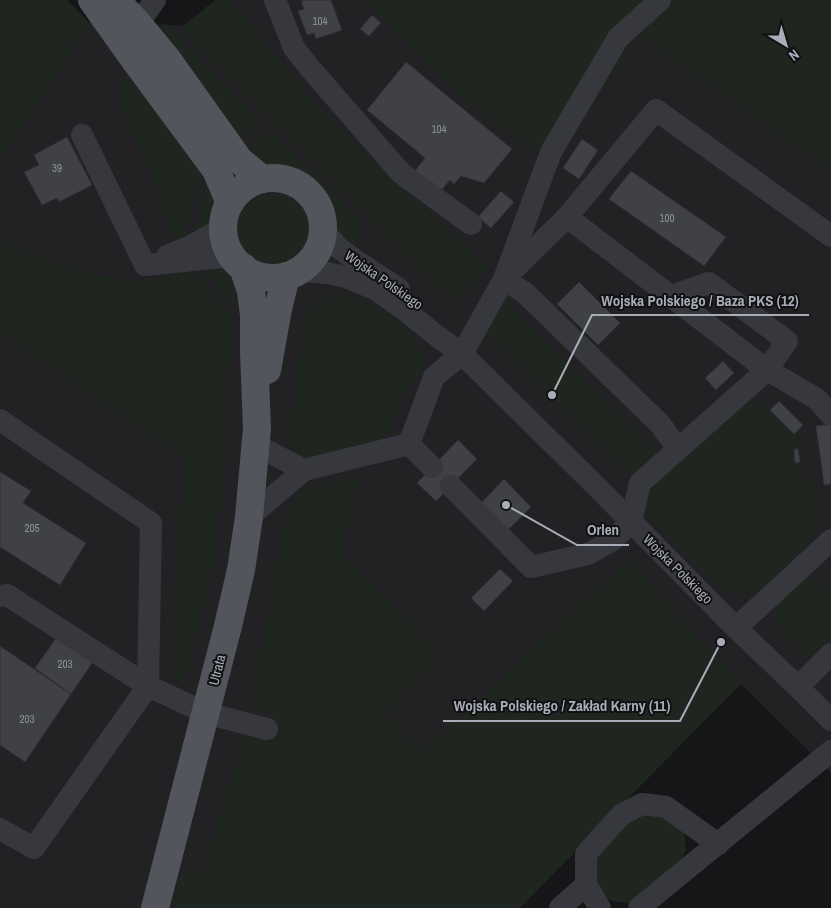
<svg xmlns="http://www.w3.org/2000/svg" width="831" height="908" viewBox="0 0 831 908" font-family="'Archivo Narrow',sans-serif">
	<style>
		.built { fill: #222225 }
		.green { fill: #1e261f }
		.building { fill: #404145; stroke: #303034 }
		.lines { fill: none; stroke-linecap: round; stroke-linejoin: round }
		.minor { stroke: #37383d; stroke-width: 22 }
		.major { stroke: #53555c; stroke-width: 28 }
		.labels { text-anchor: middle; stroke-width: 4; stroke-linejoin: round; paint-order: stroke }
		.number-label { font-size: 11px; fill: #8e929b }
		.street-label { font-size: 14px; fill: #a8adb8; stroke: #111113 }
		.leader { fill: none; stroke: #a8adb8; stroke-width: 2 }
		.callout-dot { fill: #a8adb8; stroke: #111113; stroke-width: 2 }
		.callout-label { font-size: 15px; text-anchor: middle; font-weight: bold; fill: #a8adb8; stroke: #111113; stroke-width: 4; stroke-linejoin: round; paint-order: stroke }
	</style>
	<rect width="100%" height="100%" fill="#161618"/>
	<!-- built -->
	<polygon class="built" points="216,0 831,0 831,773 741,684 516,908 0,908 0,160 89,22 199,26"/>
	<!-- green -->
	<g class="green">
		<polygon points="0,0 67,0 89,22 0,160"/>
		<polygon points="215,0 230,0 327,118 488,268 452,299 180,28"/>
		<polygon points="365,0 831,0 831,170 638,34 574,137 556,124 542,154 472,106"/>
		<polygon points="163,22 259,118 258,127 237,141 165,40"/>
		<polygon points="127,67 201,168 185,236 171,236 147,163 126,125 117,95"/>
		<polygon points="266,133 274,135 359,220 361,238 352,250 339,234 336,221 328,199 315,183 300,172 282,168 269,167 259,162 242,150"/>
		<polygon points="207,178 214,193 215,207 212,220 205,230 194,237"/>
		<circle cx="273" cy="230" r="37"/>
		<polygon points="0,240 5,244 80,272 129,280 163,278 184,271 191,271 232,315 222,484 214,563 185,681 176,681 172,630 185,457 0,332"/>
		<path d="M212,266C238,274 238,287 248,309L233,305L204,273L203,269Z"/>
		<path d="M337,294C350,295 359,300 370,306C393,317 423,333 422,362C421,377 411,385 404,396C399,407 402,411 392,420L393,426L390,433L384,439L311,458L297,457L290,441L303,315Z"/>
		<polygon points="507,294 515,294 507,304 657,450 632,475 616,463 486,332"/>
		<polygon points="753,402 759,406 762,404 794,434 797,434 802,479 816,484 820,520 814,537 781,571 767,583 748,592 726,591 710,579 649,518 644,506 651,501 648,490 736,409"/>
		<polygon points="361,474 341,552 440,656 385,713 422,752 628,560 741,684 520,908 172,908 182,870 202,872 245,734 271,737 273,714 251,708 286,511 300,491"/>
		<path d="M812,580L830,595L831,594V635L819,647L814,656H808L773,621C777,599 789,583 812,580Z"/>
		<polygon points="651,811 684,831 686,849 679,865 638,899 627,903 613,901 603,897 595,887 597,854 631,819"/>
	</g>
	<!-- building -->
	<g class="building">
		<polygon points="304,0 331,0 342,30 316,39 314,33 307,35 298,11 304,9 301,1"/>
		<polygon points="372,15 381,23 369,36 360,29"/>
		<polygon points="406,62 512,149 484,183 461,176 454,184 450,180 436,197 411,176 425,158 367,110"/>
		<polygon points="67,137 92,185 59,202 57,198 42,205 24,172 39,165 34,155"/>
		<polygon points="582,139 598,150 579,179 563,168"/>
		<polygon points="631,171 726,237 704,266 609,199"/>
		<polygon points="501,191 514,202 491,228 478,217"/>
		<polygon points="579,282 620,323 598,345 557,304"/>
		<polygon points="723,361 734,373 716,390 705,378"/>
		<polygon points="779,401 803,425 794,434 770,410"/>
		<polygon points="831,424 831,484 824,485 816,426"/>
		<polygon points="458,440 477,459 436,501 417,483"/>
		<polygon points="794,449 798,449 800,462 795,463"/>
		<polygon points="0,472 31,491 23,503 86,543 60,585 0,547"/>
		<polygon points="504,479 531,507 507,531 480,504"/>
		<polygon points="500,569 513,581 484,611 471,598"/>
		<polygon points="59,634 95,659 71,694 35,668"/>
		<polygon points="0,646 71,694 25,762 0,745"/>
	</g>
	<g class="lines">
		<!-- minor -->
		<g class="minor">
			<polyline points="275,0 294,48 309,67 401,173 471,224"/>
			<polyline points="660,0 618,38 551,152 504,279 525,293 660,424 678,449"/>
			<polyline points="132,39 138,24 155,0"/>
			<polyline points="82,135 145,265"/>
			<polyline points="323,230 339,248 355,260 399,289"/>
			<polyline points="167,256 189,247 223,228"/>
			<polyline points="145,265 232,256"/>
			<polyline points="298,271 327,273 346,277 375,289 405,310 433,333 462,354 599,489 736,628 798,687 831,720"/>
			<polyline points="671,296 709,283 787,341 767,370 817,399 831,415"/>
			<polyline points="0,420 151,523 148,686 206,713 267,729"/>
			<polyline points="409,444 434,377 462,354 504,279 567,217 656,110 831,236"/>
			<polyline points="304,470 409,444 432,467"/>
			<polyline points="451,486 531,567 588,554 613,540 631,522 640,483 767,370 567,217"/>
			<polyline points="249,517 304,470 256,445"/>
			<polyline points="0,596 7,595 148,686 34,848 0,829"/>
			<polyline points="736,628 831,540"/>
			<polyline points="798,687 831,654"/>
			<polyline points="560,908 586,885"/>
			<polyline points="600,908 586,885 586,854 621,815 642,804 666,807 718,844"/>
			<polyline points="639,908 831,751"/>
		</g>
		<!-- major -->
		<g class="major">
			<polyline points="92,0 131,55 216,170 230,203"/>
			<polyline points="116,0 138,24 167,59 239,160 262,179"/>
			<circle cx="273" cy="228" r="50"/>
			<polyline points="267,370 278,309 286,276"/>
			<polyline points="155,908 228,626 241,570 249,517 257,428 254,352 254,315 251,291 243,267"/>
		</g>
	</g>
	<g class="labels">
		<!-- number labels -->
		<g class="number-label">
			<text x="320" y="25">104</text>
			<text x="439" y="133">104</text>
			<text x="57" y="172">39</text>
			<text x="667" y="222">100</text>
			<text x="32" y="532">205</text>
			<text x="65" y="668">203</text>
			<text x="27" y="723">203</text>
		</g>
		<!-- street labels -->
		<g class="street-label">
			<text transform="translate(384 280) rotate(35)" y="5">Wojska Polskiego</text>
			<text transform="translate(678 569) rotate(45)" y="5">Wojska Polskiego</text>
			<text transform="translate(217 670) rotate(-76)" y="5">Utrata</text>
		</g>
	</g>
	<!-- callouts -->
	<path class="leader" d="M552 395L592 315H809M506 505L577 545H629M721 642L680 721H443"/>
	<g class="callout-dot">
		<circle cx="552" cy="395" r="5"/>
		<circle cx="506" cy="505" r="5"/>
		<circle cx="721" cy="642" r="5"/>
	</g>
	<g class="callout-label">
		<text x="700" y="306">Wojska Polskiego / Baza PKS (12)</text>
		<text x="603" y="535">Orlen</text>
		<text x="562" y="711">Wojska Polskiego / Zakład Karny (11)</text>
	</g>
	<!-- north arrow -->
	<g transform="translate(786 45) rotate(142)" stroke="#111113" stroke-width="4" paint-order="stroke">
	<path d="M0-4L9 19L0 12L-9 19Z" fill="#a8adb8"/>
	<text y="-8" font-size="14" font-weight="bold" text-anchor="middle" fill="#a8adb8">N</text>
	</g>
</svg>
